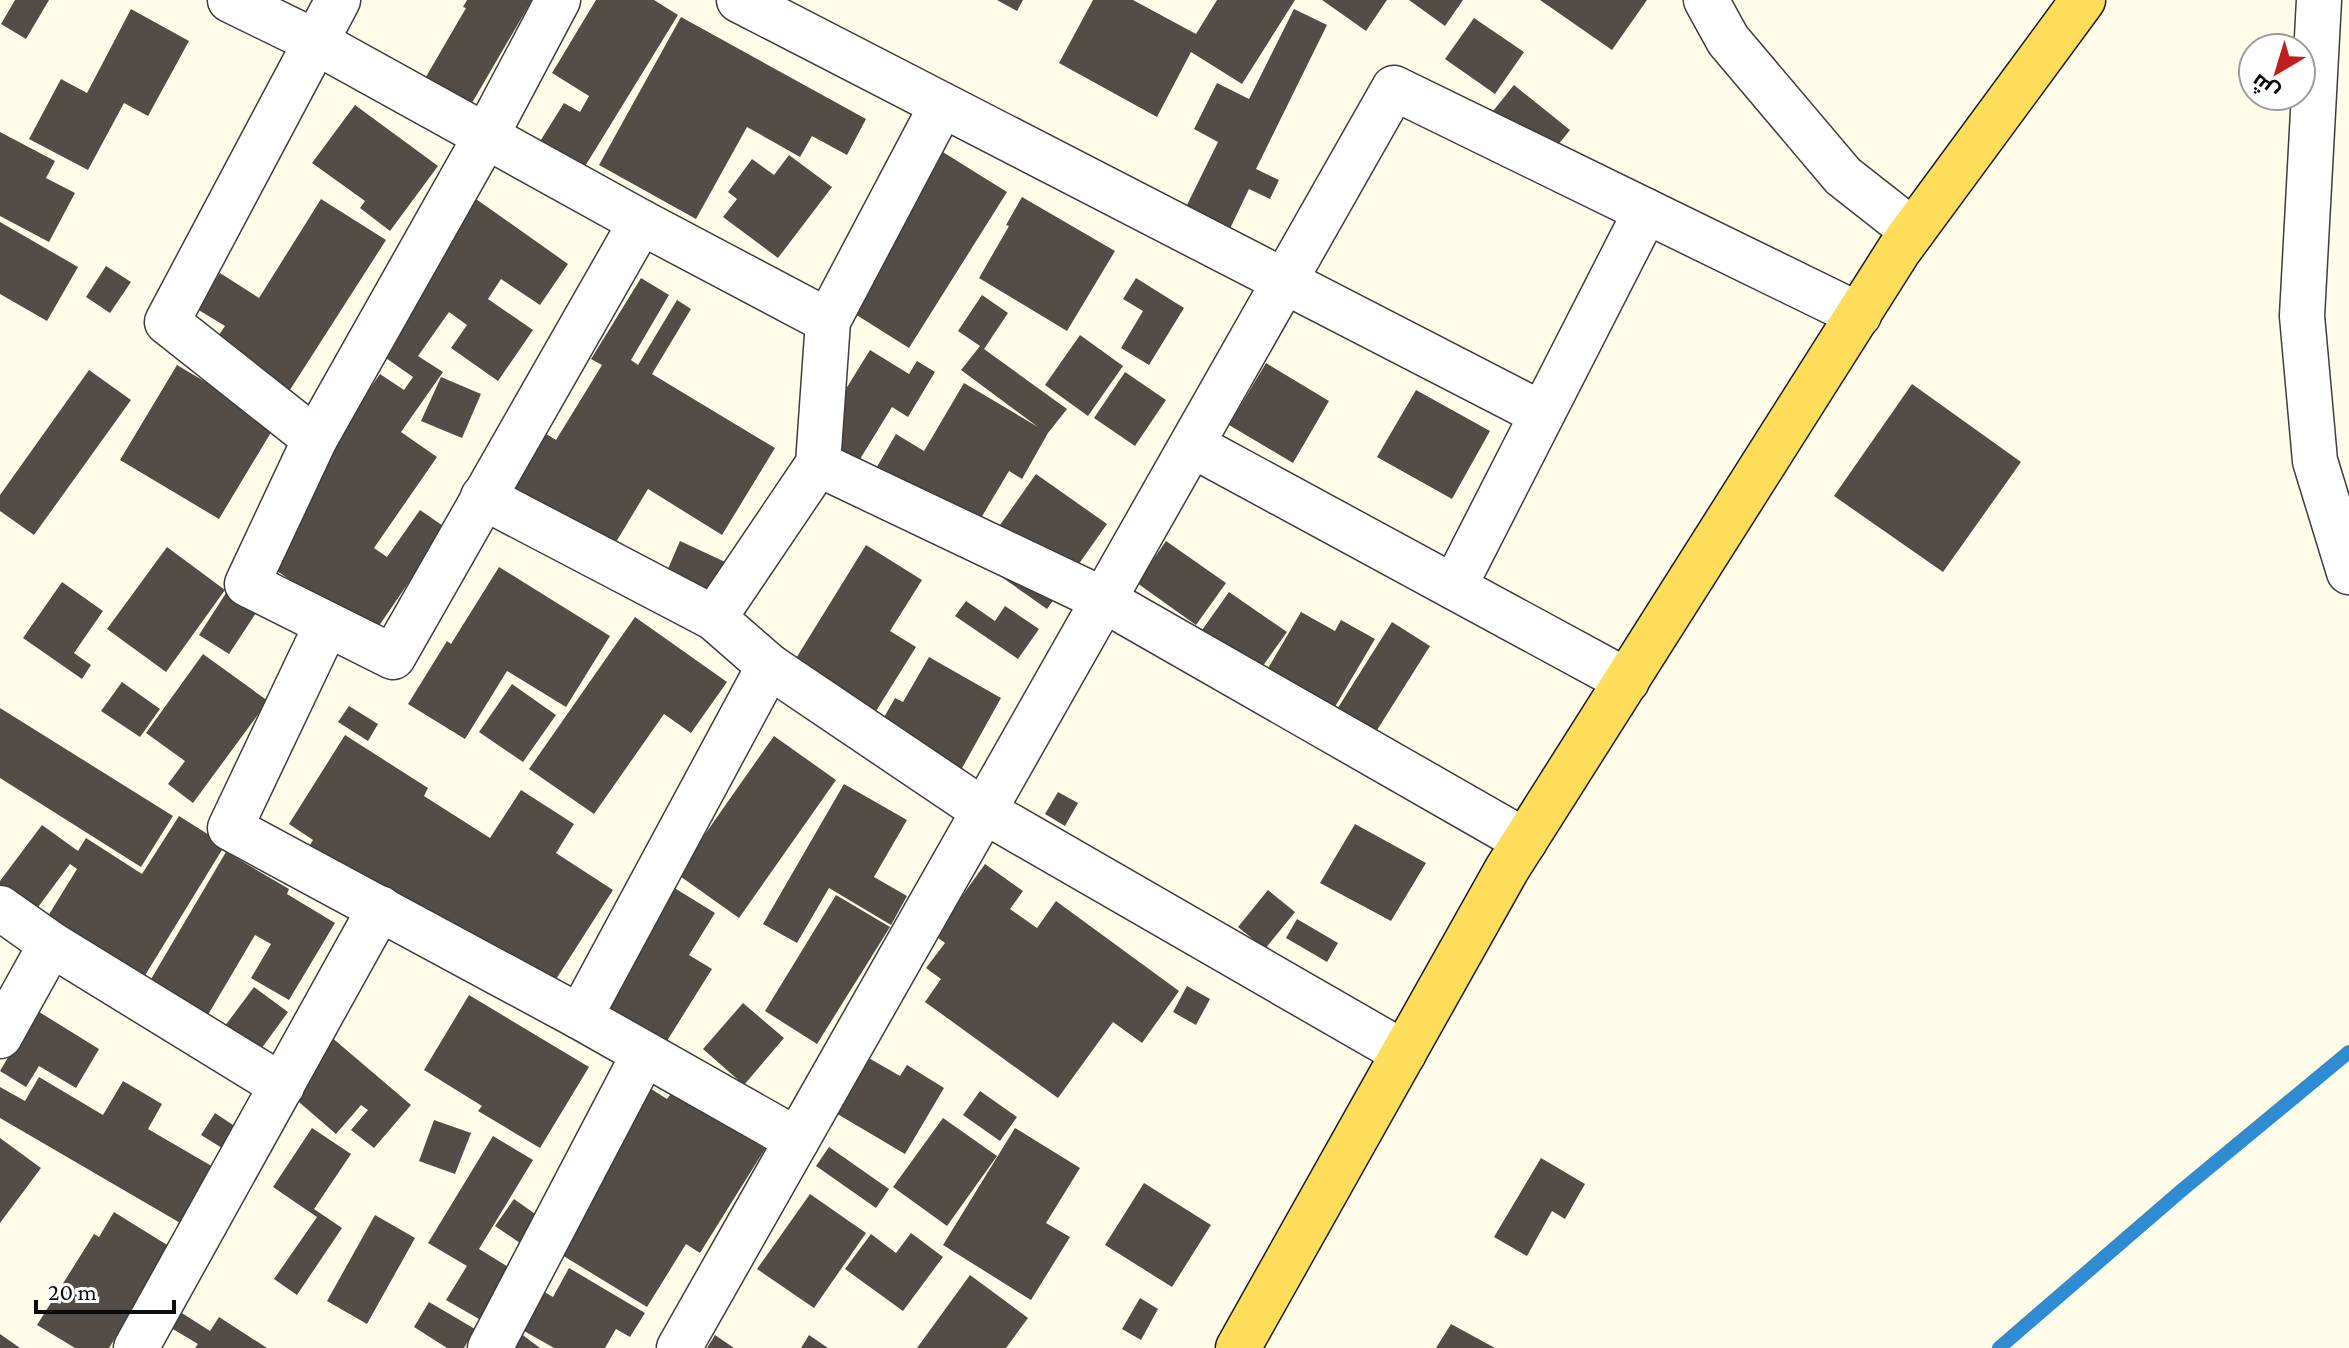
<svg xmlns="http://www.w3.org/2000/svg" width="2349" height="1348" viewBox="0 0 2349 1348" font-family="'Crimson Pro',Cairo,serif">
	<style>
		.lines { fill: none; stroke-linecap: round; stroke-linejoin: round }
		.stream { stroke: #308cd2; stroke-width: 14 }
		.building { fill: #544d47 }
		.minor-casing { stroke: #3e3e3e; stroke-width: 47 }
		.major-casing { stroke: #1c1c1c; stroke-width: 47 }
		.minor { stroke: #fff; stroke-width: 44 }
		.major { stroke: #fedd5b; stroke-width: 44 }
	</style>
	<rect width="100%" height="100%" fill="#fffcea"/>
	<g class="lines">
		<!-- stream -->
		<polyline class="stream" points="1999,1348 2182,1190 2349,1052"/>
	</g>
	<!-- building -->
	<g class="building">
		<polygon points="15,0 49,0 26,39 1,24"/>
		<polygon points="467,0 532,0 462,120 416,94 466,8 463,7"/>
		<polygon points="596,0 654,0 678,15 568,194 524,167 564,103 580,112 589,96 552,73"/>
		<polygon points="997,0 1023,0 1017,11"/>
		<polygon points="1093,0 1133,0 1196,34 1217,0 1295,0 1242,84 1191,52 1157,117 1059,63"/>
		<polygon points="1322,0 1387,0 1366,31"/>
		<polygon points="1409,0 1463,0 1445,26"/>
		<polygon points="1540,0 1647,0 1612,50"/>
		<polygon points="131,9 189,41 148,116 124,103 88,170 29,139 61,79 87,93"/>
		<polygon points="1294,9 1327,25 1256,169 1279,180 1270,199 1249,189 1225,239 1181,217 1218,142 1194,129 1217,83 1249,99"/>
		<polygon points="681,17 866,119 847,155 812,136 800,157 747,127 696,219 599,165"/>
		<polygon points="1474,18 1524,52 1495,94 1445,59"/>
		<polygon points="1514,85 1570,130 1549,156 1493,111"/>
		<polygon points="355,105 438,166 390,231 360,208 365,201 312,163"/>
		<polygon points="0,132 55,161 46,178 75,193 49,242 0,216"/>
		<polygon points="930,144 1007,192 909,348 839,304"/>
		<polygon points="789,155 832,187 778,258 723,217 737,199 728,192 752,159 774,175"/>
		<polygon points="1022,197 1115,251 1067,331 979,278 1009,226 1006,225"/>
		<polygon points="321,199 386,240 288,393 212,345 225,326 197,309 220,273 259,298"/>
		<polygon points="476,199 568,264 540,305 501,279 488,299 533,330 498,381 451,348 467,325 449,312 418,356 443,372 401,432 437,457 374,548 387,557 420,510 446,528 372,636 261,560 296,494 380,374 404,390 413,377 373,349"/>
		<polygon points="0,222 78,267 47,321 0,294"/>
		<polygon points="106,266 131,282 110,313 86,297"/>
		<polygon points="641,278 669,295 631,360 638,365 677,300 691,309 652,374 775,448 722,535 648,489 601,567 495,502 538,429 556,440 602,365 591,359"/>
		<polygon points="1136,278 1184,308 1149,365 1121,348 1143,311 1123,299"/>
		<polygon points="982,295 1008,313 984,349 1067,409 1048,433 1022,479 1009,471 959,555 860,496 896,434 924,451 964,383 1038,427 961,370 980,346 958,331"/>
		<polygon points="1080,335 1123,366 1088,416 1045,385"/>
		<polygon points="870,350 909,374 917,361 935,372 908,417 892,407 849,477 828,418"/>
		<polygon points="1266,363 1329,401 1293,463 1229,425"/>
		<polygon points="177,365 276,424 219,519 120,460"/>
		<polygon points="89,370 131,400 34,535 0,511 0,495"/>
		<polygon points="1125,372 1166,400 1135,446 1094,418"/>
		<polygon points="441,377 481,394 462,438 421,421"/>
		<polygon points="1912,384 2021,462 1943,572 1834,496"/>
		<polygon points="1416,390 1490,431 1452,499 1377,457"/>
		<polygon points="1036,474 1107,524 1047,609 976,559"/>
		<polygon points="680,541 736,567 723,597 667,571"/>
		<polygon points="1166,541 1226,583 1196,625 1137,583"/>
		<polygon points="866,545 922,580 890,631 916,647 876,711 855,698 774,694"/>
		<polygon points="167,547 225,590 166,672 107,629"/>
		<polygon points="499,567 610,636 566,707 507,671 465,739 408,704 447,641 451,644"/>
		<polygon points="62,582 103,611 74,653 91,665 82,679 23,638"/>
		<polygon points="1229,592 1287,632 1252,681 1195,640"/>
		<polygon points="226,593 256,613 229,654 199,635"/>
		<polygon points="966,601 995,621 1005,606 1039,629 1018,659 955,616"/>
		<polygon points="1301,612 1335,631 1341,620 1375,639 1326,722 1260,682"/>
		<polygon points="635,617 727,682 691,733 664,714 594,814 529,769"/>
		<polygon points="1392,622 1430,646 1367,746 1329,722"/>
		<polygon points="203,654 268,701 193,803 168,784 185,761 146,733"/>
		<polygon points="929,657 1001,698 951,788 870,742 895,698 903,702"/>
		<polygon points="122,682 160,709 140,737 101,711"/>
		<polygon points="512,684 556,715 523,762 479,732"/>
		<polygon points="349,706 378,724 368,741 338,722"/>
		<polygon points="0,708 173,816 141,867 0,778"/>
		<polygon points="345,735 428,788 424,796 490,838 521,790 574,824 556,853 613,890 544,998 454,960 447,971 293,873 313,840 289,824"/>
		<polygon points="774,736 836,780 739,918 677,874"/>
		<polygon points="844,784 907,820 874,877 907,896 891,925 829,888 797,943 763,924"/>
		<polygon points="1058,792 1078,803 1065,826 1045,814"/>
		<polygon points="179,816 225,845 125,1008 62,945 71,930 48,916 77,869 70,864 27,922 0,903 0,881 42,825 78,851 86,838 142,874"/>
		<polygon points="1355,824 1426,863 1391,921 1320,883"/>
		<polygon points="226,852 289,889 287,894 335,923 289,1000 251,978 271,944 255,935 202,1025 144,991"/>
		<polygon points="985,864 1023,891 1010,909 1037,928 1056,901 1179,991 1142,1043 1113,1022 1058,1098 925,1002 941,979 926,968 945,943 934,935"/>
		<polygon points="668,884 715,913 689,955 712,969 655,1060 591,1020"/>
		<polygon points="1268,890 1295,912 1265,949 1238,927"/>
		<polygon points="836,895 890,927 817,1044 765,1011"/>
		<polygon points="1297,919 1338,943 1327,962 1286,938"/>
		<polygon points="1187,986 1210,999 1196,1025 1173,1012"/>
		<polygon points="254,987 288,1012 245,1071 210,1046"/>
		<polygon points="469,995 589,1067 540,1148 478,1111 482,1106 424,1070"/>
		<polygon points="743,1003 784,1038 744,1085 703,1049"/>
		<polygon points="36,1010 99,1049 76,1088 39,1066 26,1087 0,1071"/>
		<polygon points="330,1036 411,1105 374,1148 351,1130 368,1110 361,1105 336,1134 285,1090"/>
		<polygon points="867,1057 900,1076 907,1065 944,1088 905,1154 834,1112"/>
		<polygon points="621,1070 667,1099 673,1091 765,1149 700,1253 686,1244 647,1307 557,1252"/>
		<polygon points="39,1077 103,1115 123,1081 162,1104 148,1129 215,1168 182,1224 0,1118 0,1087 25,1101"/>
		<polygon points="980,1091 1017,1117 1000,1141 963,1115"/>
		<polygon points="215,1113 236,1127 222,1148 201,1135"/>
		<polygon points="943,1118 997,1156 947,1226 893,1187"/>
		<polygon points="434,1120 471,1133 455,1174 419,1161"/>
		<polygon points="312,1128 351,1154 314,1209 342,1228 297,1295 274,1279 317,1217 273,1187"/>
		<polygon points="1015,1128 1080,1168 1046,1223 1070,1237 1031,1300 943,1245"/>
		<polygon points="493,1136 533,1160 479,1249 510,1268 479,1319 446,1300 467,1266 428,1243"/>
		<polygon points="0,1138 41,1168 0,1223"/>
		<polygon points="829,1147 889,1189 876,1208 816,1166"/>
		<polygon points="1541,1158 1585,1184 1565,1219 1552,1211 1527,1256 1494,1237"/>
		<polygon points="1144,1183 1211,1225 1172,1287 1105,1245"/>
		<polygon points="810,1194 866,1233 814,1308 757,1269"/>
		<polygon points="514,1199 538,1216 520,1243 495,1226"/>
		<polygon points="114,1212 172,1248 109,1348 75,1348 37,1325 94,1234 99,1237"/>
		<polygon points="375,1215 415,1238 367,1324 327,1301"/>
		<polygon points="911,1233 943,1257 903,1311 845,1269 871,1234 896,1253"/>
		<polygon points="569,1268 645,1313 630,1337 616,1329 605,1348 554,1348 512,1324 534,1286 553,1297"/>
		<polygon points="970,1275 1028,1318 1006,1348 917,1348"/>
		<polygon points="1140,1298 1158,1309 1141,1340 1122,1329"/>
		<polygon points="429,1302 475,1329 464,1348 447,1348 414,1327"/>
		<polygon points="171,1306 210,1331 219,1317 267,1348 195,1348 198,1344 161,1322"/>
		<polygon points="1451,1324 1495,1348 1436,1348"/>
		<polygon points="520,1333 540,1348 509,1348"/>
		<polygon points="0,1334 20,1348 0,1348"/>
		<polygon points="715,1335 734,1348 707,1348"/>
		<polygon points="809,1335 828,1348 801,1348"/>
	</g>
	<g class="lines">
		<defs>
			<g id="minor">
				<polyline points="230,0 316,42 641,222 828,321"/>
				<polyline points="558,0 487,134 315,439 247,584 393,657 641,222"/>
				<polyline points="739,0 1542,414"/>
				<polyline points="1706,0 1728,40 1843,176 1913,231"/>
				<polyline points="2319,0 2302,316 2315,461 2349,572"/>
				<polyline points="315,439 167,322 338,0"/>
				<polyline points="1192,445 1627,681"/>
				<polyline points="818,464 1104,600 1525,841"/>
				<polyline points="483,497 714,618 769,666 984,811 1404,1053"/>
				<polyline points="1454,587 1646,211"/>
				<polyline points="714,618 818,464 828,321 942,105"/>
				<polyline points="327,624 230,828 580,1017 797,1140"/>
				<polyline points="0,908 51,944 282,1086"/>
				<polyline points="580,1017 769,666"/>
				<polyline points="0,1036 51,944"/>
				<polyline points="136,1348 380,908"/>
				<polyline points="490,1348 644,1054"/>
				<polyline points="679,1348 1394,88 1859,315"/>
			</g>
			<polyline id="major" points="1238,1348 1507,869 1899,250 2083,0"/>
		</defs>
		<!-- minor casing -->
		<use href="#minor" class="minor-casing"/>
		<!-- major casing -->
		<use href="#major" class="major-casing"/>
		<!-- minor -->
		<use href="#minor" class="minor"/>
		<!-- major -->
		<use href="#major" class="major"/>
	</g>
	<!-- north arrow -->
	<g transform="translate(2277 72) rotate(218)"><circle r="38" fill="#ffffff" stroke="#9d9d9d" stroke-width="2"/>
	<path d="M0-6L14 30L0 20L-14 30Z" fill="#c01f20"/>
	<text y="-12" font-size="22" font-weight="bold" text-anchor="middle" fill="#0b0b0b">ش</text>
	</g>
	<!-- scale -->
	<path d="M36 1300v12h138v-12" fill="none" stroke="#0b0b0b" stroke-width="4"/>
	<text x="48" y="1300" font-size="24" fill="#0b0b0b" stroke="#ffffff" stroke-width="6" paint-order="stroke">20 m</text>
</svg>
